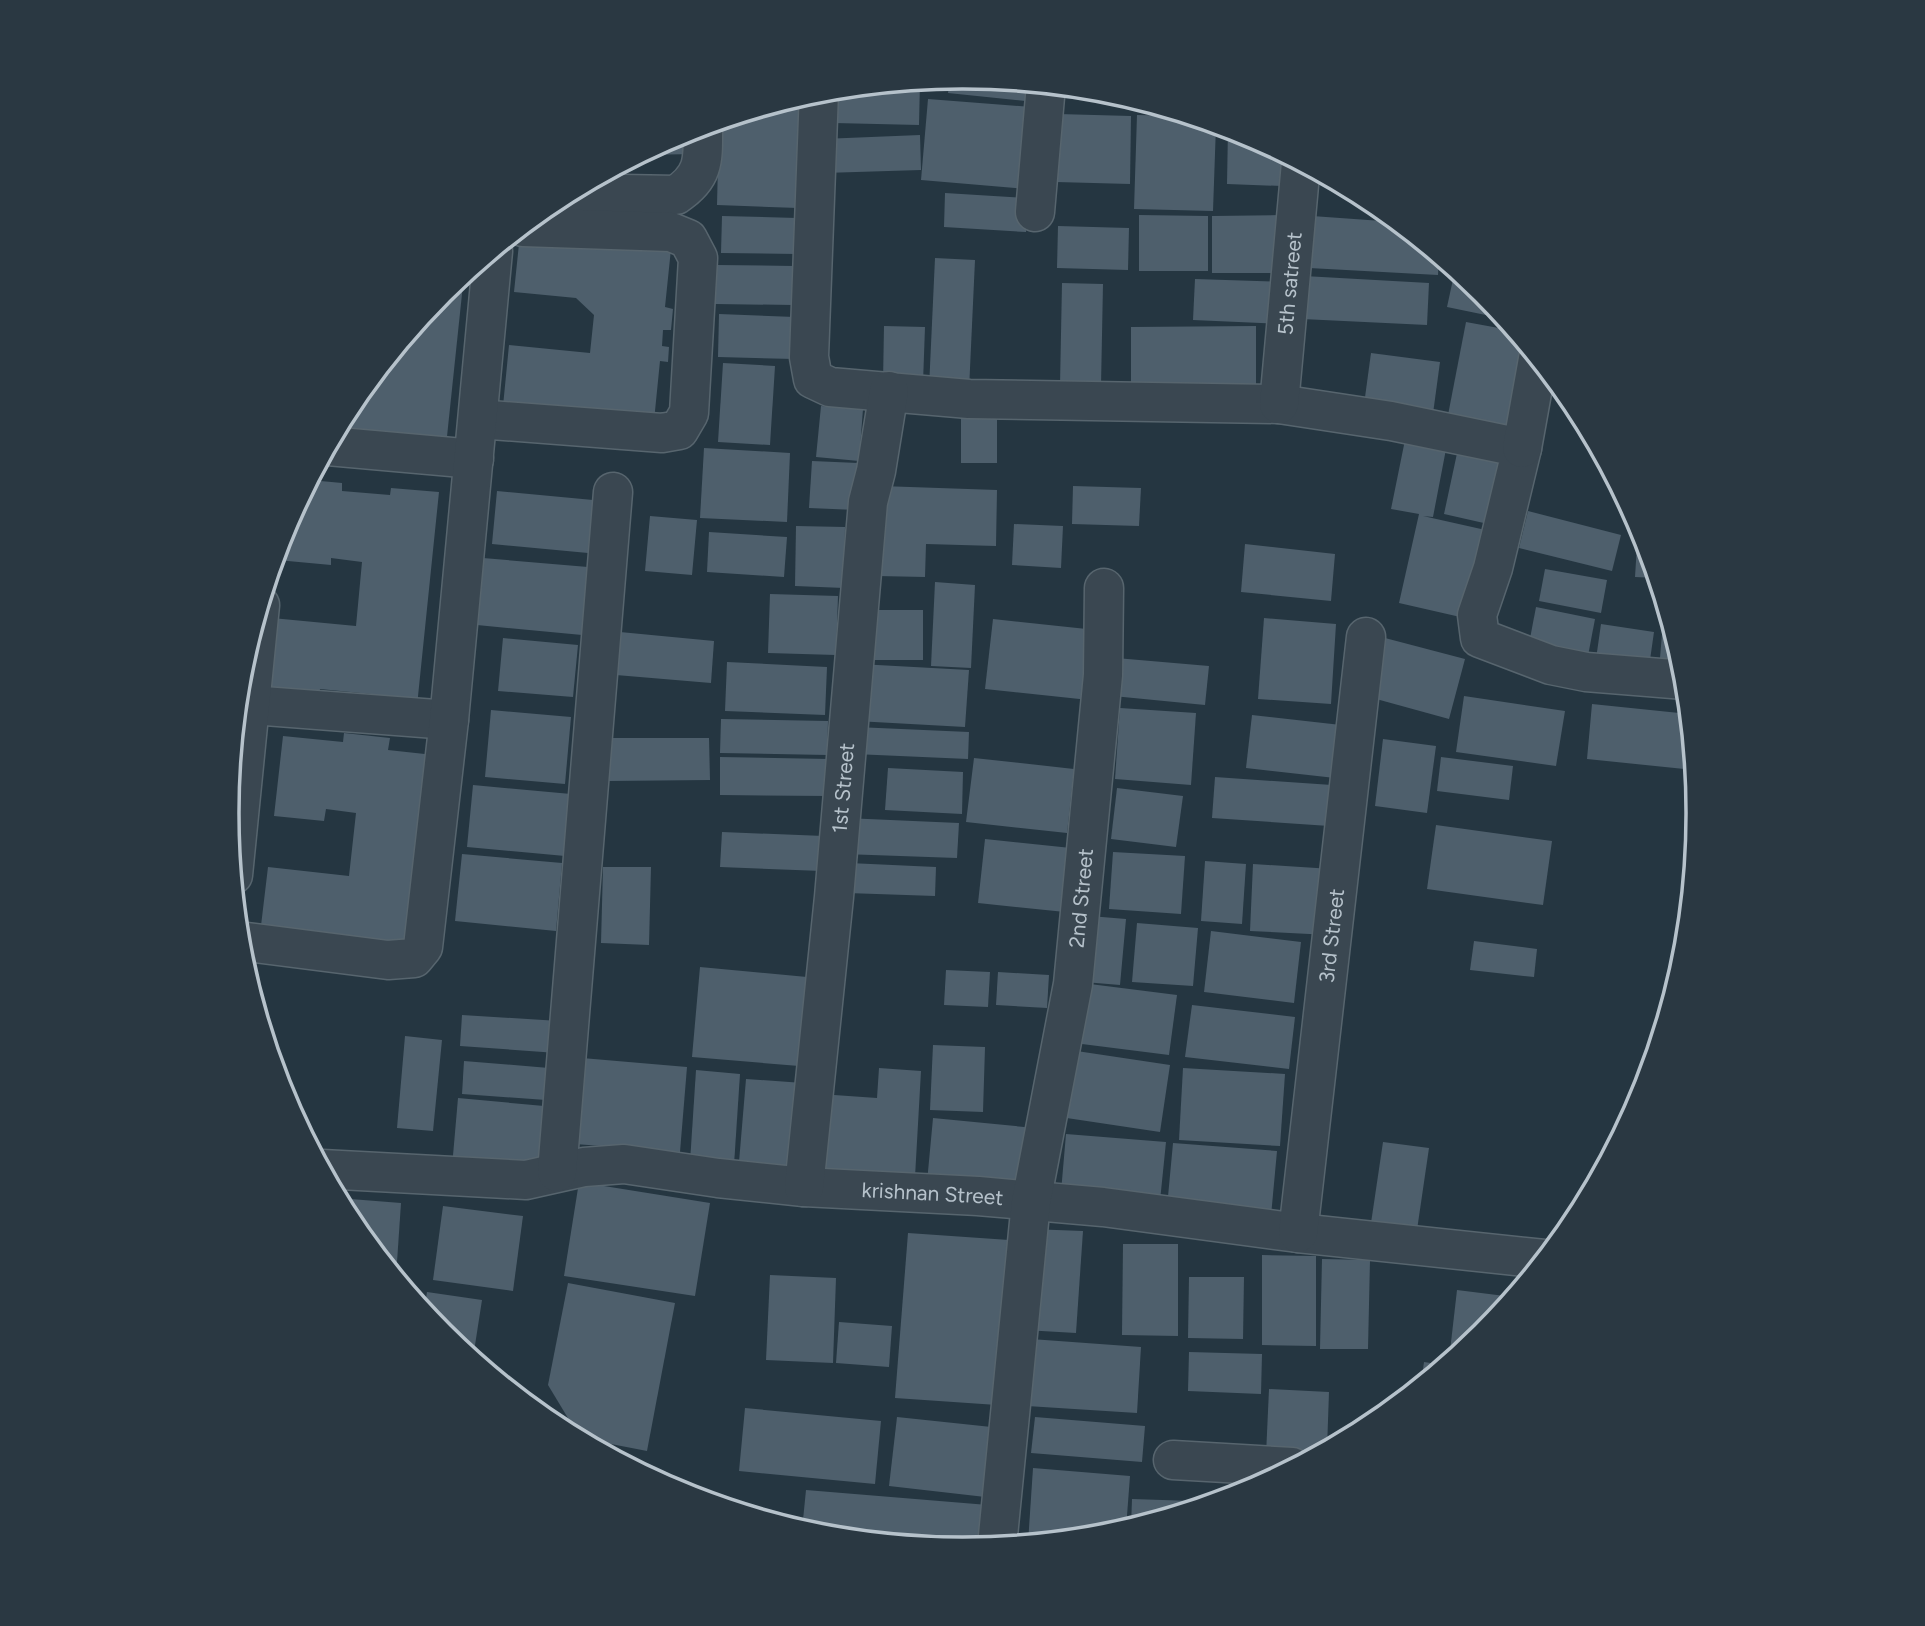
<svg xmlns="http://www.w3.org/2000/svg" width="1925" height="1626" viewBox="0 0 1925 1626" font-family="Figtree,sans-serif">
	<style>
		.building { fill: #4e5f6c }
		.lines { fill: none; stroke-linecap: round; stroke-linejoin: round }
		.minor-casing { stroke: #57656e; stroke-width: 41 }
		.minor { stroke: #3a4751; stroke-width: 38 }
		.labels { text-anchor: middle; stroke-width: 5; stroke-linejoin: round; paint-order: stroke }
		.street-label { font-size: 21px; fill: #b6c2cb; stroke: #1e2c36 }
		.rim { fill: none; stroke: #b6c2cb; stroke-width: 3.5 }
	</style>
	<rect width="100%" height="100%" fill="#253641"/>
	<!-- building -->
	<g class="building">
		<polygon points="963,77 1037,84 1035,102 948,93 950,78"/>
		<polygon points="920,81 919,125 834,123 835,90"/>
		<polygon points="1057,86 1106,91 1109,92 1109,99 1057,98"/>
		<polygon points="1117,94 1153,105 1152,106 1116,104"/>
		<polygon points="802,96 798,208 717,205 719,121"/>
		<polygon points="928,99 1032,107 1026,189 921,180"/>
		<polygon points="1058,114 1131,116 1130,184 1056,182"/>
		<polygon points="1137,115 1189,116 1216,125 1213,211 1134,209"/>
		<polygon points="696,128 696,154 640,155 681,133"/>
		<polygon points="1228,128 1245,133 1283,154 1282,186 1227,184"/>
		<polygon points="920,135 921,170 824,173 822,139"/>
		<polygon points="945,193 1028,198 1026,232 944,227"/>
		<polygon points="1139,215 1208,216 1208,271 1139,271"/>
		<polygon points="1281,215 1282,273 1212,273 1212,216"/>
		<polygon points="722,216 797,218 797,254 721,253"/>
		<polygon points="1312,216 1396,222 1439,256 1438,275 1309,268"/>
		<polygon points="1058,226 1129,228 1128,270 1057,268"/>
		<polygon points="520,234 671,249 665,307 673,309 671,330 663,330 662,346 669,347 668,362 660,361 654,421 503,406 509,345 590,353 594,315 576,298 514,292"/>
		<polygon points="935,258 975,260 969,390 929,388"/>
		<polygon points="716,265 794,266 793,305 715,304"/>
		<polygon points="1455,270 1483,293 1505,319 1447,307"/>
		<polygon points="464,275 446,446 335,434 351,404 442,292"/>
		<polygon points="1304,276 1429,283 1427,325 1302,319"/>
		<polygon points="1195,279 1284,282 1282,324 1193,320"/>
		<polygon points="1062,283 1103,284 1101,386 1060,385"/>
		<polygon points="719,314 795,317 794,359 718,357"/>
		<polygon points="1466,322 1515,331 1523,341 1506,426 1448,415"/>
		<polygon points="884,326 925,327 923,383 883,382"/>
		<polygon points="1256,326 1256,389 1131,390 1131,327"/>
		<polygon points="1371,353 1440,362 1432,421 1363,412"/>
		<polygon points="723,363 775,366 770,445 718,442"/>
		<polygon points="821,406 863,409 859,461 816,457"/>
		<rect x="961" y="410" width="36" height="53"/>
		<polygon points="1406,435 1447,444 1433,517 1423,516 1490,531 1469,619 1399,603 1419,514 1391,509"/>
		<polygon points="1459,444 1511,456 1497,526 1444,514"/>
		<polygon points="704,448 790,453 787,522 700,518"/>
		<polygon points="812,461 858,463 856,510 809,508"/>
		<polygon points="310,480 342,483 342,491 390,495 391,488 439,492 417,706 370,701 371,694 320,689 319,696 265,691 272,618 356,626 362,562 331,558 331,565 277,560 283,531"/>
		<polygon points="881,486 997,490 996,546 926,544 925,577 877,576"/>
		<polygon points="1073,486 1141,488 1139,526 1072,524"/>
		<polygon points="497,491 593,500 588,553 492,544"/>
		<polygon points="1528,511 1621,535 1612,571 1519,548"/>
		<polygon points="650,516 697,520 692,575 645,571"/>
		<polygon points="1014,524 1063,526 1061,568 1012,565"/>
		<polygon points="796,526 845,527 844,588 795,586"/>
		<polygon points="709,532 787,537 784,577 707,572"/>
		<polygon points="1245,544 1335,554 1331,601 1241,592"/>
		<polygon points="1637,545 1647,546 1657,578 1635,577"/>
		<polygon points="483,558 588,567 582,635 477,625"/>
		<polygon points="1545,569 1607,580 1601,613 1539,601"/>
		<polygon points="935,582 975,585 971,668 931,666"/>
		<polygon points="770,594 838,596 836,655 768,653"/>
		<polygon points="1536,607 1595,619 1587,661 1528,649"/>
		<rect x="865" y="610" width="58" height="50"/>
		<polygon points="1264,618 1336,624 1331,704 1258,699"/>
		<polygon points="993,619 1096,630 1089,700 985,689"/>
		<polygon points="1663,622 1670,622 1681,660 1660,658"/>
		<polygon points="1601,624 1654,632 1649,667 1596,659"/>
		<polygon points="620,632 714,641 711,683 616,675"/>
		<polygon points="503,638 578,645 573,697 498,691"/>
		<polygon points="1385,638 1465,659 1449,719 1369,697"/>
		<polygon points="1116,658 1209,666 1205,705 1113,696"/>
		<polygon points="727,662 827,667 825,715 725,711"/>
		<polygon points="859,664 969,670 965,727 856,721"/>
		<polygon points="1464,696 1565,711 1556,766 1456,752"/>
		<polygon points="1592,704 1689,714 1694,770 1587,759"/>
		<polygon points="1120,708 1196,713 1191,785 1115,779"/>
		<polygon points="491,710 571,717 565,784 485,777"/>
		<polygon points="1252,715 1341,725 1335,778 1246,768"/>
		<polygon points="721,719 828,721 827,755 720,753"/>
		<polygon points="856,727 969,732 968,759 854,754"/>
		<polygon points="344,733 390,738 388,750 434,755 411,952 260,934 268,867 349,876 356,813 326,809 324,821 274,816 283,736 343,742"/>
		<polygon points="607,738 709,738 710,780 608,781"/>
		<polygon points="1383,739 1436,746 1427,813 1375,806"/>
		<polygon points="720,757 829,759 829,796 720,795"/>
		<polygon points="1441,757 1513,766 1509,800 1437,791"/>
		<polygon points="974,758 1074,769 1067,833 966,822"/>
		<polygon points="888,768 963,772 962,814 885,810"/>
		<polygon points="1215,777 1332,785 1329,826 1212,818"/>
		<polygon points="473,785 571,794 565,856 467,847"/>
		<polygon points="1117,788 1183,796 1176,847 1111,839"/>
		<polygon points="845,818 959,823 957,858 843,854"/>
		<polygon points="1436,825 1552,841 1543,905 1427,889"/>
		<polygon points="722,832 824,836 822,871 720,867"/>
		<polygon points="985,839 1071,848 1065,912 978,903"/>
		<polygon points="1113,852 1185,856 1181,914 1109,909"/>
		<polygon points="462,854 562,863 556,931 455,921"/>
		<polygon points="1205,861 1246,864 1242,924 1201,921"/>
		<polygon points="849,863 936,867 935,896 847,893"/>
		<polygon points="1253,864 1332,869 1329,935 1250,931"/>
		<polygon points="603,867 651,867 649,945 601,943"/>
		<polygon points="1090,916 1126,919 1120,985 1084,982"/>
		<polygon points="1137,923 1198,928 1193,986 1132,982"/>
		<polygon points="1211,931 1301,942 1294,1003 1204,992"/>
		<polygon points="1474,941 1537,949 1534,977 1470,970"/>
		<polygon points="700,967 807,977 799,1066 692,1057"/>
		<polygon points="946,970 990,972 988,1007 944,1005"/>
		<polygon points="998,972 1049,975 1047,1008 996,1005"/>
		<polygon points="1082,983 1177,995 1169,1055 1074,1043"/>
		<polygon points="1192,1005 1295,1017 1289,1069 1185,1057"/>
		<polygon points="462,1015 559,1021 557,1053 460,1046"/>
		<polygon points="405,1036 442,1040 433,1131 397,1128"/>
		<polygon points="933,1045 985,1047 983,1112 930,1110"/>
		<polygon points="1070,1050 1170,1065 1160,1132 1060,1117"/>
		<polygon points="582,1058 687,1067 680,1152 575,1144"/>
		<polygon points="464,1061 549,1068 546,1100 462,1094"/>
		<polygon points="879,1068 921,1071 915,1177 815,1170 820,1094 877,1098"/>
		<polygon points="1183,1068 1285,1074 1280,1146 1179,1140"/>
		<polygon points="696,1070 740,1074 734,1165 690,1162"/>
		<polygon points="746,1079 803,1083 797,1167 739,1162"/>
		<polygon points="458,1098 544,1106 539,1174 452,1167"/>
		<polygon points="933,1118 1035,1128 1030,1191 927,1182"/>
		<polygon points="1066,1134 1166,1142 1160,1201 1061,1192"/>
		<polygon points="1383,1142 1429,1148 1417,1230 1371,1223"/>
		<polygon points="1173,1143 1277,1151 1271,1216 1167,1207"/>
		<polygon points="579,1182 710,1203 695,1296 564,1276"/>
		<polygon points="338,1198 401,1203 396,1277 350,1222"/>
		<polygon points="443,1206 523,1216 513,1291 433,1280"/>
		<polygon points="1030,1229 1083,1231 1076,1333 1024,1330"/>
		<polygon points="908,1233 1009,1240 997,1405 895,1398"/>
		<polygon points="1123,1244 1178,1244 1178,1336 1122,1335"/>
		<polygon points="1262,1255 1316,1256 1316,1346 1262,1345"/>
		<polygon points="1322,1259 1370,1260 1368,1349 1320,1349"/>
		<polygon points="770,1275 836,1278 833,1363 766,1360"/>
		<polygon points="1189,1277 1244,1277 1243,1339 1188,1338"/>
		<polygon points="568,1283 675,1303 647,1451 580,1438 548,1385"/>
		<polygon points="1457,1290 1513,1297 1483,1334 1460,1352 1450,1351"/>
		<polygon points="427,1292 482,1300 473,1358 442,1333 424,1311"/>
		<polygon points="839,1322 892,1326 889,1367 836,1363"/>
		<polygon points="1031,1339 1141,1347 1137,1413 1027,1406"/>
		<polygon points="1189,1352 1262,1354 1261,1394 1188,1391"/>
		<polygon points="1424,1362 1444,1365 1421,1384"/>
		<polygon points="1269,1389 1329,1392 1327,1449 1312,1457 1266,1455"/>
		<polygon points="745,1408 881,1421 875,1484 739,1471"/>
		<polygon points="897,1417 1001,1428 994,1498 889,1486"/>
		<polygon points="1035,1417 1145,1426 1142,1462 1031,1453"/>
		<polygon points="1033,1468 1130,1476 1126,1529 1106,1535 1028,1543"/>
		<polygon points="806,1490 988,1505 985,1547 962,1549 819,1535 802,1530"/>
		<polygon points="1132,1499 1193,1501 1193,1508 1131,1527"/>
	</g>
	<g class="lines">
		<defs>
			<g id="minor">
				<polyline points="819,91 809,357 813,379 830,387 969,399 1279,404 1391,421 1522,448 1493,568 1477,615 1480,638 1551,665 1586,672 1685,680"/>
				<path d="M569,193L676,195C705,176 703,159 703,126"/>
				<polyline points="1035,212 1046,85"/>
				<path id="s1" d="M1279,404L1301,163"/>
				<polyline points="478,419 662,433 679,430 689,413 698,258 688,239 671,232 523,227"/>
				<polyline points="328,446 474,459"/>
				<polyline points="1522,448 1538,359"/>
				<polyline points="251,705 449,720"/>
				<polyline points="233,875 260,605"/>
				<polyline points="239,941 388,960 414,958 423,947 449,720 493,251"/>
				<path id="s2" d="M322,1169L526,1180L584,1167L624,1164L718,1178L804,1187L978,1196L1103,1207L1298,1233L1544,1259"/>
				<polyline points="557,1172 613,492"/>
				<path id="s3" d="M804,1187L834,897L868,502L876,471L889,391"/>
				<path id="s4" d="M1298,1233L1366,637"/>
				<polyline points="1173,1460 1292,1467"/>
				<path id="s5" d="M997,1546L1031,1202L1073,984L1103,675L1104,588"/>
			</g>
		</defs>
		<!-- minor casing -->
		<use href="#minor" class="minor-casing"/>
		<!-- minor -->
		<use href="#minor" class="minor"/>
	</g>
	<g class="labels">
		<!-- street labels -->
		<g class="street-label">
			<text dy="7" stroke="none"><textPath href="#s1" startOffset="121">5th satreet</textPath></text>
			<text dy="7" stroke="none"><textPath href="#s3" startOffset="401">1st Street</textPath></text>
			<text dy="7" stroke="none"><textPath href="#s5" startOffset="654">2nd Street</textPath></text>
			<text dy="7" stroke="none"><textPath href="#s4" startOffset="299">3rd Street</textPath></text>
			<text dy="7" stroke="none"><textPath href="#s2" startOffset="614">krishnan Street</textPath></text>
		</g>
	</g>
	<!-- crop -->
	<path d="M0 0H1925V1626H0ZM962 89H963A723 723 0 0 1 1686 812V814A723 723 0 0 1 963 1537H962A723 723 0 0 1 239 814V812A723 723 0 0 1 962 89Z" fill="#2a3842" fill-rule="evenodd"/>
	<path class="rim" d="M962 89H963A723 723 0 0 1 1686 812V814A723 723 0 0 1 963 1537H962A723 723 0 0 1 239 814V812A723 723 0 0 1 962 89Z"/>
</svg>
